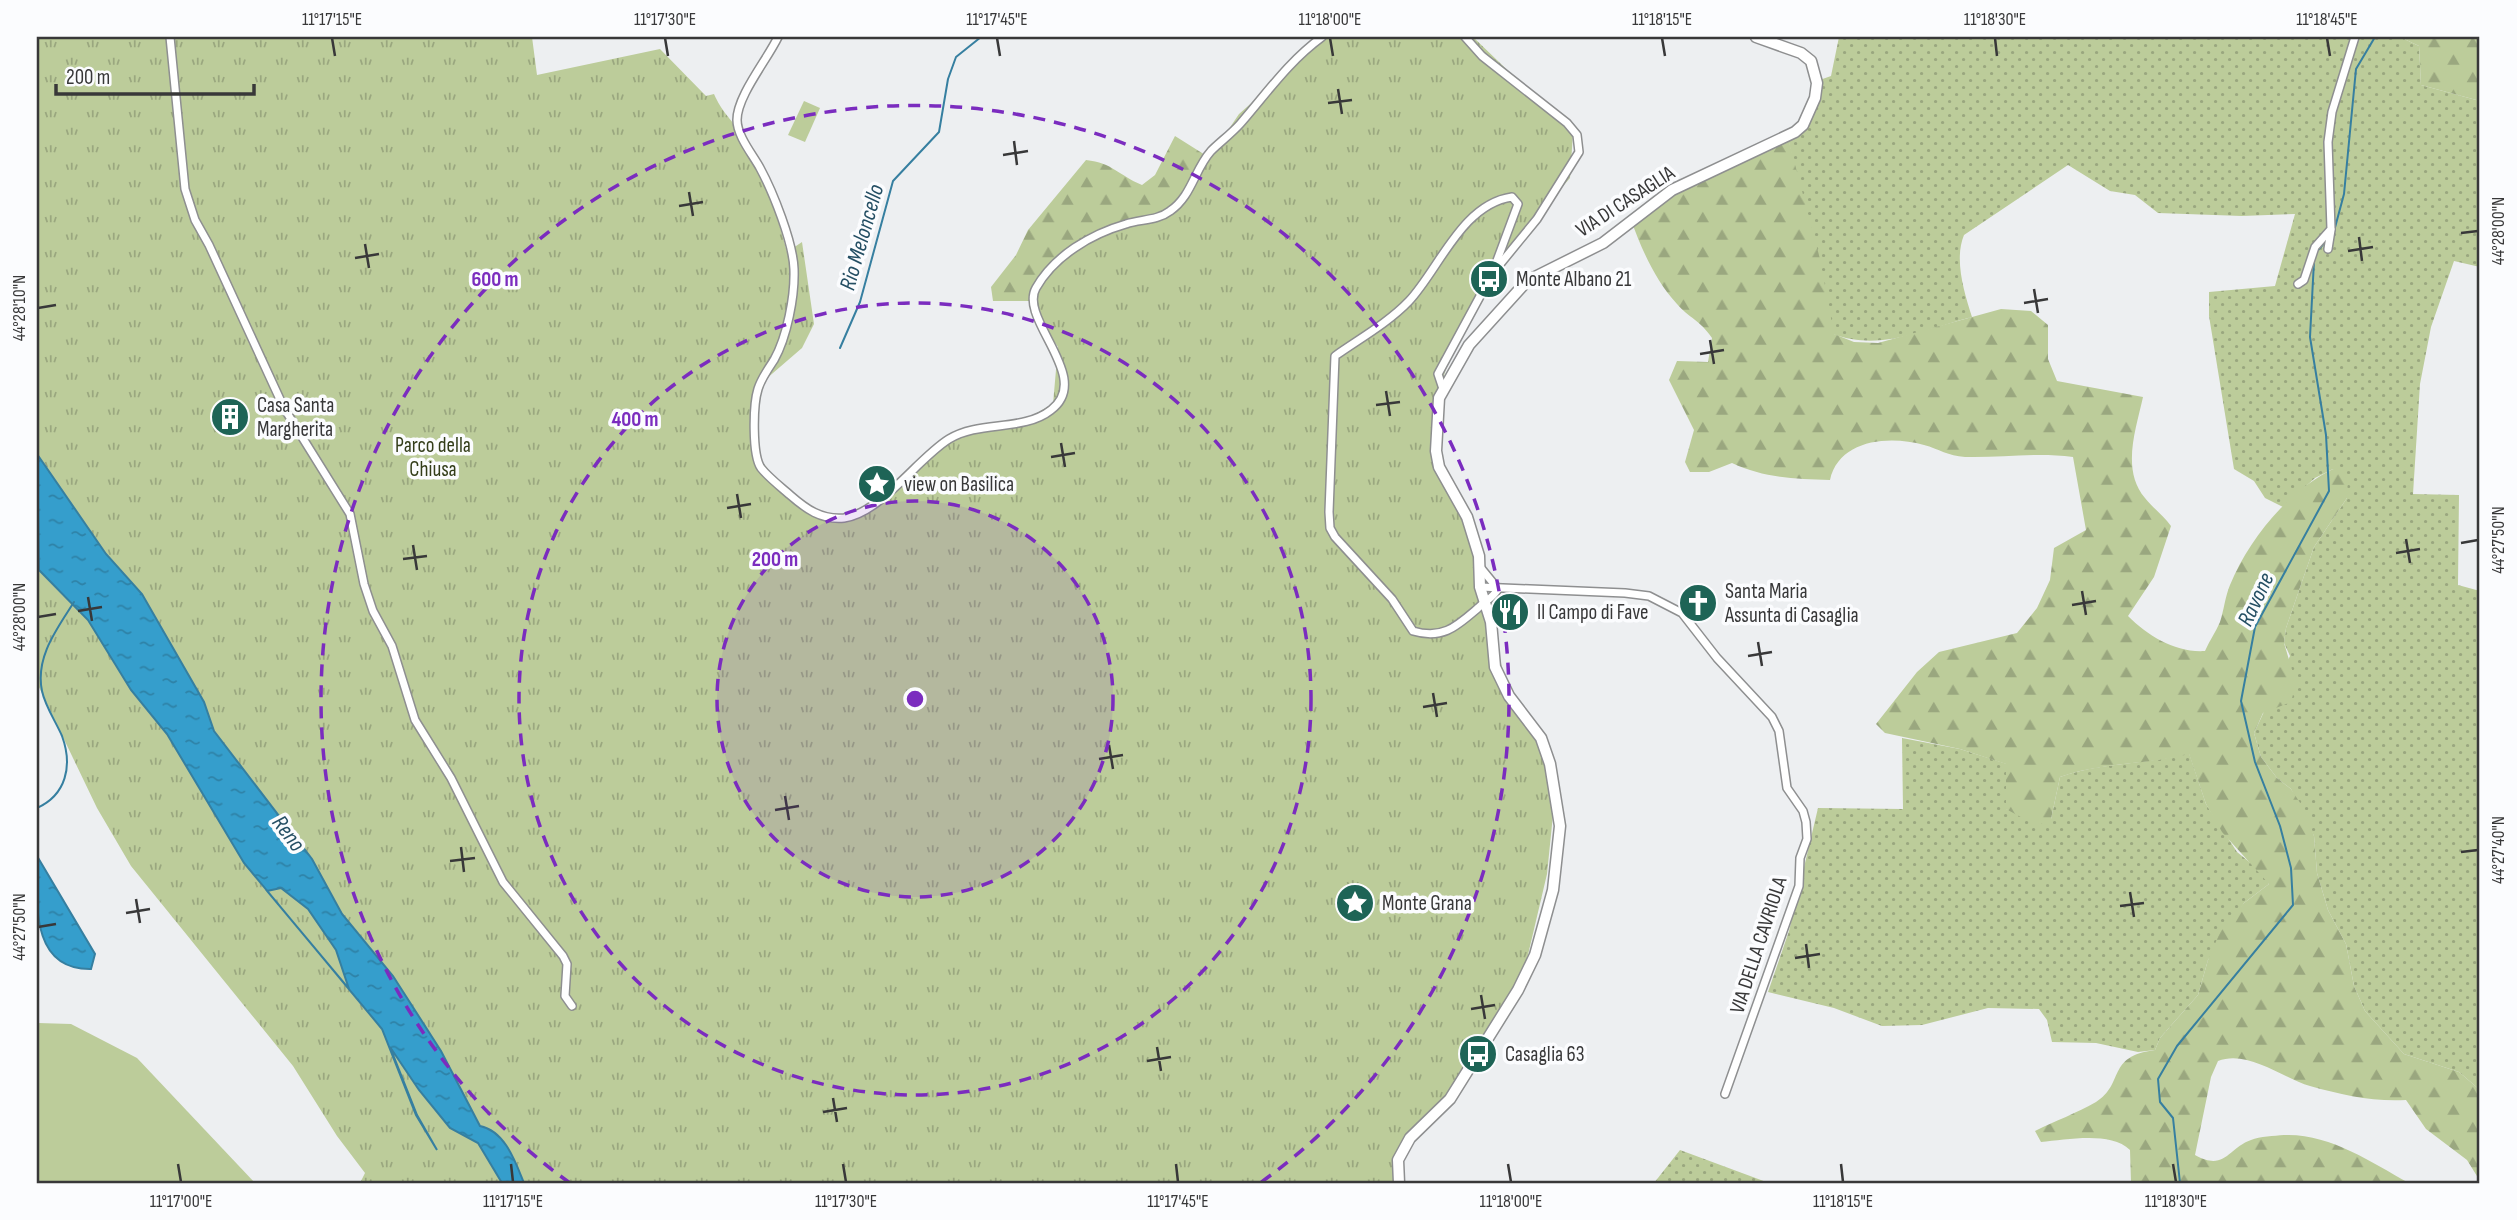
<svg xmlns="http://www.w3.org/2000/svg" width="2517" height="1220" viewBox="0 0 2517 1220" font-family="'Sofia Sans Condensed',sans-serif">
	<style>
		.grass { fill: url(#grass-dots) }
		.forest { fill: url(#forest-firs) }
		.park { fill: url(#park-tufts) }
		.pitch { fill: #bccc9a }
		.water { fill: url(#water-ripples); stroke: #367fa0; stroke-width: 2; fill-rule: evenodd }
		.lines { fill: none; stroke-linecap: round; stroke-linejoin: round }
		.stream { stroke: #367fa0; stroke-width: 2 }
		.street-casing { stroke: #8e8f90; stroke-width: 10 }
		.secondary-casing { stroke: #8e8f90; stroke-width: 13 }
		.street { stroke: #fff; stroke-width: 7 }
		.secondary { stroke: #fff; stroke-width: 10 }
		.ticks { fill: none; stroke: #383839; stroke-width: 2.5 }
		.ring { fill: none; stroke: #7b2cbf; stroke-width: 3.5; stroke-dasharray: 12 9 }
		.labels { text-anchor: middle; stroke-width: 7; stroke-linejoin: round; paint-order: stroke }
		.street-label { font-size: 21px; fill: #383839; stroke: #fbfcfe }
		.poi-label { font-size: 21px; fill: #383839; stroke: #fbfcfe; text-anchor: start }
		.park-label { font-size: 21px; fill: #333d19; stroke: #fbfcfe }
		.water-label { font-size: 23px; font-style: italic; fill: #254f64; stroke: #fbfcfe }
		.centre { fill: #7b2cbf; stroke: #fbfcfe; stroke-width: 3.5 }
		.ring-label { font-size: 21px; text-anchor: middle; font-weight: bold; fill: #7b2cbf; stroke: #fbfcfe; stroke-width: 7; stroke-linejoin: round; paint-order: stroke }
		.neatline { fill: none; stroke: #383839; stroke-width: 2.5 }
		.ticks-label { font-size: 18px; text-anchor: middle; fill: #383839 }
	</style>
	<defs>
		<pattern id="grass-dots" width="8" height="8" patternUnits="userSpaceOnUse" patternTransform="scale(1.75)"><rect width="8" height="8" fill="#bccc9a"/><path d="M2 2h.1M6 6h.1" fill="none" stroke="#9aa77f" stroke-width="1.8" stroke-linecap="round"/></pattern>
		<pattern id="forest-firs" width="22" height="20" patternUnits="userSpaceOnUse" patternTransform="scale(1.75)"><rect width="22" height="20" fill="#bccc9a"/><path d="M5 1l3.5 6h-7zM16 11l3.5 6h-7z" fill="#9aa77f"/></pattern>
		<pattern id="park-tufts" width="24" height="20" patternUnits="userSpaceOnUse" patternTransform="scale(1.75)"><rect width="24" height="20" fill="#bccc9a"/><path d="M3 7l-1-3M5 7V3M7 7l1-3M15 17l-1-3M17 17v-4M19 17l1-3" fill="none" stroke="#9aa77f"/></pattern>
		<pattern id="water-ripples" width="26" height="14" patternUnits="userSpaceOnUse" patternTransform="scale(1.75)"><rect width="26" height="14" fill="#359ecc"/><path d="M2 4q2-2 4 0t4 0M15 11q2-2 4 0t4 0" fill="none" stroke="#2e82a7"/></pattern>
	</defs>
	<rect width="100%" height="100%" fill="#edeff1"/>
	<!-- grass -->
	<g class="grass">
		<path d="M1839,37H2400L2419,46L2421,85L2480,101V267L2454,261L2431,327L2420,384L2413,494L2459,495L2458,585L2480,591V1090L2459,1072L2404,1054L2365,1011L2354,986L2346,944L2328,910L2317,873L2314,836L2291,789L2277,778L2261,757L2254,733L2290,656L2284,643L2286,628L2314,547L2347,498L2333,469L2315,478L2283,507L2265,498L2254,481L2234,469L2209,316V292L2275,286L2295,214L2242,216L2158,213L2135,195L2110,191L2068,165L1964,235C1954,259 1964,292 1972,317C1925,329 1880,352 1833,334L1787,134C1807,121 1811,105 1814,82L1831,76Z"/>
		<path d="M1902,738L1960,749L2007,764L2006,809L2051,819L2060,777C2101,762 2146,765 2189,753L2206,804L2237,852L2263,873L2269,884L2244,903L2208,960L2198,995L2160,1038L2155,1050L2138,1052L2096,1043L2052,1042L2047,1020L2039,1009L1988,1008L1922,1025L1882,1026L1834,1008L1768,992L1789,931L1818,808L1903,809Z"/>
		<polygon points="1680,1150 1769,1183 1654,1183"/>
	</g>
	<!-- forest -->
	<g class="forest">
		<polygon points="2400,37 2480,37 2480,101 2421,85 2419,46"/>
		<path d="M1787,134L1820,259L1834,334L1854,342L1878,343L2001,309L2031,311L2048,325V359L2057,381L2143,397C2136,429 2121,470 2145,498C2153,508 2163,515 2171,526L2154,577L2128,616C2148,636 2176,653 2205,651C2209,641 2216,632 2220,622C2224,610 2225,597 2230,585C2249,539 2288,491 2333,469L2348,475L2347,498L2314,547L2286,628L2284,643L2296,683L2291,702L2263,713L2254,733L2261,757L2277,778L2291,789L2306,812L2314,836L2317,873L2328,910L2346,944L2354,986L2365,1011L2404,1054L2459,1072L2480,1090V1181L2467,1160L2426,1129L2406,1100C2374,1102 2342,1095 2310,1086C2283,1078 2247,1049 2218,1061L2211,1077L2195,1155C2225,1172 2228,1148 2251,1140C2260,1136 2274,1136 2284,1135C2329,1133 2371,1162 2409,1183H2131L2130,1150C2110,1131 2067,1140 2041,1142L2035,1131C2055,1121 2077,1113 2096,1102C2125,1084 2106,1056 2155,1050L2160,1038L2198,995L2208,960L2221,930L2244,903L2269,884L2222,832L2206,804L2189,754C2146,765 2102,762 2060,777L2051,819L2037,826L2006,809V764L1960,749L1885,733L1876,724L1917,672L1939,652L2017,633L2037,608L2050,580L2054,548L2086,530L2073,457C2036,452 2001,458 1965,457C1948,456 1939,449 1924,445C1888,435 1839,440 1830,480C1795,479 1764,478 1732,463L1709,472H1690L1685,462L1694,430L1669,380L1677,361L1708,362L1712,338C1700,320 1689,318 1677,304C1655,280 1642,250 1631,220L1703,170Z"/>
		<path d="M1175,136L1256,187L1030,301H993L991,287L1016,255L1028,230L1086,160C1113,163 1118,175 1142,185L1155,175Z"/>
	</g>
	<!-- park -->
	<path class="park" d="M37,37H532L537,75L660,49L706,96L714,94C722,112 728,115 738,130C762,165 776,211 787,252L802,242L814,324L802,348L759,385L756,454L788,494L827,518H854L953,433L1015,425L1053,404L1058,347L1032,310C1039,286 1060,253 1080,238C1095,226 1146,219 1166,217L1185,194L1239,114L1326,37H1473L1573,133L1570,178L1515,242L1460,328L1440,387L1437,473L1461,498L1506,684L1549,745L1554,805L1547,874L1527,959L1478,1060L1401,1152L1402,1183H360L365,1173L337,1136L293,1066L131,866L97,808L37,683Z"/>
	<!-- pitch -->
	<g class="pitch">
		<polygon points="804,101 820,108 805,142 788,135"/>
		<polygon points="38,1023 71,1024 137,1058 255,1183 37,1183"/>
	</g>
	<!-- water -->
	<g class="water">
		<path d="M37,454L106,554L142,594L204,702L214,731L312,859L342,914L393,976L441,1051L480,1126C505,1131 515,1161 524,1183H502L478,1143L450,1128L419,1090L390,1047L417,1115L437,1150L416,1115L382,1029L244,863L167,734L131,690L88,620L39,570ZM281,888L308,909L336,950L349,989L267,891Z"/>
		<path d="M37,856L95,954L91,969C29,970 37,900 37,856Z"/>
	</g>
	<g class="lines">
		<!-- stream -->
		<g class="stream">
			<polyline points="2333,235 2344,194 2356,69 2375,37"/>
			<polyline points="2318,250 2326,241"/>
			<polyline points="840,348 860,302 893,181 939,132 948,79 956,57 981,37"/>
			<path d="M37,808C66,795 73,766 62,736C56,722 45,706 42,691C35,657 57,629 74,602"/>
			<polyline points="2180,1183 2173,1118 2160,1102 2158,1079 2177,1046 2293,905 2291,868 2280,826 2255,762 2241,701 2255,627 2329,491 2326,435 2310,337 2314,261"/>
		</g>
		<defs>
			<g id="street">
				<polyline points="170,37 185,189 195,220 209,245 284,408 350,514 364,584 373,611 392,646 415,720 451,778 503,882 563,956 567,964 565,996 572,1006"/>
				<path d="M778,37C767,60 737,96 737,120C737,136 753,155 760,168C773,192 793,242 794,269C795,296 787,337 774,360C768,369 761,379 758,389C753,405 752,455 761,468C769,478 781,487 790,495C806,509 821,520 844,518C881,513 918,458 949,439C980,420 1023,432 1051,410C1094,378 1018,319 1036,288C1054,256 1091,234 1126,224C1140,219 1157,221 1170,211C1192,196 1194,170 1211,151C1220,142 1231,134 1240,124C1267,93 1288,62 1322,37"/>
				<polyline points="2328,249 2331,230"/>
				<path d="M1492,274L1518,204L1512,197C1462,204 1439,269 1409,301C1388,323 1359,339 1335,356L1329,512L1330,528L1335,537L1392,599L1413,631C1443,640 1457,626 1478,608C1486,600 1492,599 1498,589"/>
				<polyline points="2298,284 2304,280 2315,247 2331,229 2328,142 2332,112 2355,37"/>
				<polyline points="1443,389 1438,374 1492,274 1537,219 1579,152 1577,135 1567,123 1482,56 1465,37"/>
				<polyline points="1480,567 1498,589"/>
				<polyline points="1480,587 1625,593 1649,596 1682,613 1717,658 1772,717 1779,731 1787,788 1803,811 1806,822 1807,839 1800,858 1799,886 1725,1094"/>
			</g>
			<polyline id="secondary" points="1399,1183 1398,1160 1410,1138 1450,1099 1518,990 1535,955 1553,890 1560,826 1550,764 1541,738 1509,696 1495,667 1491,622 1480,587 1479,556 1467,517 1439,467 1436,451 1439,398 1469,345 1527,281 1603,243 1672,190 1795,132 1803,125 1815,98 1817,83 1811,61 1801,53 1756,37"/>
		</defs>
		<!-- street casing -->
		<use href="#street" class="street-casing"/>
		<!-- secondary casing -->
		<use href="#secondary" class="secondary-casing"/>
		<!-- street -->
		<use href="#street" class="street"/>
		<!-- secondary -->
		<use href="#secondary" class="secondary"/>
	</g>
	<!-- ticks -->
	<path class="ticks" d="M332,38L335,56M665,38L668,56M997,38L1000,56M1330,38L1333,56M1662,38L1665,56M1995,38L1997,56M2327,38L2330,56M1338,89L1342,114M1328,103L1352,100M1014,141L1017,165M1003,155L1028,151M689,192L693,216M679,206L703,202M2461,233L2478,231M2359,237L2362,261M365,244L369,268M2348,251L2373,247M355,258L379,254M2034,289L2038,313M2024,303L2048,299M38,308L56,305M1710,340L1714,364M1700,354L1724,350M1386,391L1390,416M1376,405L1400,402M1061,443L1065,467M1051,457L1075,453M737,494L741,518M727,508L751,504M2406,539L2410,563M2461,543L2478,540M413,545L417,570M2396,553L2420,549M403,559L427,556M2082,591L2086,615M88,597L92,621M2072,605L2096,601M78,611L102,607M38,617L56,614M1758,642L1762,666M1748,656L1772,652M1433,693L1437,717M1423,707L1447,703M1109,745L1113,769M1099,759L1123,755M785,796L789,820M775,810L799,806M461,847L464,872M2461,852L2478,850M450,861L475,858M2130,892L2134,917M136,899L140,923M2120,906L2144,903M126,913L150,909M38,927L56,924M1806,944L1809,968M1795,958L1820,954M1481,995L1485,1019M1471,1009L1495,1005M1157,1047L1161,1071M1147,1061L1171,1057M833,1098L837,1122M823,1112L847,1108M178,1164L181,1182M511,1164L513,1182M843,1164L846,1182M1176,1164L1178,1182M1508,1164L1511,1182M1841,1164L1843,1182M2173,1164L2176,1182"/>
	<!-- distance rings -->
	<circle cx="915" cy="699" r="198" fill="#7b2cbf" fill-opacity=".12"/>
	<g class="ring">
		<circle cx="915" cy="699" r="198"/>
		<circle cx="915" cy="699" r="396"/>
		<path d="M570 1183A594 594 0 1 1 1260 1183"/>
	</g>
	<!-- icons -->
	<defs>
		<symbol id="bus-disc" viewBox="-11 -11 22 22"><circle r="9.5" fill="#1e6456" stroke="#fbfcfe"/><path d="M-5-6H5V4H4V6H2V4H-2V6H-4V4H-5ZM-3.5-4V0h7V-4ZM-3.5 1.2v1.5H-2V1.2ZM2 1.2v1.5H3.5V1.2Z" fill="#fff"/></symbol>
		<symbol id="building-disc" viewBox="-11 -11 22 22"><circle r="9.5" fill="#1e6456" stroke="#fbfcfe"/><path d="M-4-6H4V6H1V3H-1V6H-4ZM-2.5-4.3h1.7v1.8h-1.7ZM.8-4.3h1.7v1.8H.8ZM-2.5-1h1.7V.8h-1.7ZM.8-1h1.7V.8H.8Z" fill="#fff"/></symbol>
		<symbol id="sight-disc" viewBox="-11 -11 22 22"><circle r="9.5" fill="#1e6456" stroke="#fbfcfe"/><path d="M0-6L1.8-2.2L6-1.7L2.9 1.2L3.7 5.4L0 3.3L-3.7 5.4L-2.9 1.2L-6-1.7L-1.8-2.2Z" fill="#fff"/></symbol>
		<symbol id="church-disc" viewBox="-11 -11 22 22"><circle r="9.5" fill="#1e6456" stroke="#fbfcfe"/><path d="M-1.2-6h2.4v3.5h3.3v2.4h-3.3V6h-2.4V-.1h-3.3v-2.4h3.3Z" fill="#fff"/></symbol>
		<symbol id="restaurant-disc" viewBox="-11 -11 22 22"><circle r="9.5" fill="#1e6456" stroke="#fbfcfe"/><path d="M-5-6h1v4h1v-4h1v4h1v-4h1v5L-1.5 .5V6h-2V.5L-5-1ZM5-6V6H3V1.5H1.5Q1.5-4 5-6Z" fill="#fff"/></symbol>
	</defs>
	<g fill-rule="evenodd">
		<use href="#bus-disc" x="1467" y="257" width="44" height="44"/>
		<use href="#building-disc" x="208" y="395" width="44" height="44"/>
		<use href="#sight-disc" x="855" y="462" width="44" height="44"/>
		<use href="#church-disc" x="1676" y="581" width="44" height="44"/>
		<use href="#restaurant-disc" x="1488" y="590" width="44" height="44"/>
		<use href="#sight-disc" x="1333" y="881" width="44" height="44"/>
		<use href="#bus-disc" x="1456" y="1032" width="44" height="44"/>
	</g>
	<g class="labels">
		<!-- street labels -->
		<g class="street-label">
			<text transform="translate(1625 201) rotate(-33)" y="7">VIA DI CASAGLIA</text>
			<text transform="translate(1758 945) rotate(-72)" y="7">VIA DELLA CAVRIOLA</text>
		</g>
		<!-- poi labels -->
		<g class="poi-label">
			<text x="1516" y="286">Monte Albano 21</text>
			<text x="257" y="412">Casa Santa<tspan x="257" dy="24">Margherita</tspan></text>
			<text x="904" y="491">view on Basilica</text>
			<text x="1725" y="598">Santa Maria<tspan x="1725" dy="24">Assunta di Casaglia</tspan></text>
			<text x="1537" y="619">Il Campo di Fave</text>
			<text x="1382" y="910">Monte Grana</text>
			<text x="1505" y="1061">Casaglia 63</text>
		</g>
		<!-- park labels -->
		<g class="park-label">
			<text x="433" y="452">Parco della<tspan x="433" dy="24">Chiusa</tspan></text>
		</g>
		<!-- water labels -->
		<g class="water-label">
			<text transform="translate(861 237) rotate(-74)" y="8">Rio Meloncello</text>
			<text transform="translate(2255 599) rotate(-65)" y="8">Ravone</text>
			<text transform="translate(289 833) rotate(53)" y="8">Reno</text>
		</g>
	</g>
	<circle cx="915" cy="699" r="10" class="centre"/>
	<g class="ring-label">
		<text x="495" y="286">600 m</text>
		<text x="635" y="426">400 m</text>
		<text x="775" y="566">200 m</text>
	</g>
	<!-- border -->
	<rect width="2517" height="1220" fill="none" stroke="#fbfcfe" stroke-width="77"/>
	<!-- scale -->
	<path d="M56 84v10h198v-10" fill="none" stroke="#383839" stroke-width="3.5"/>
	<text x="66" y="84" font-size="21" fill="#383839" stroke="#fbfcfe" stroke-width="5" paint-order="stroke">200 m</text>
	<rect x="38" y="38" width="2440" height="1144" class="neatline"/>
	<g class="ticks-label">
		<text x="332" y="25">11°17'15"E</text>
		<text x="665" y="25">11°17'30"E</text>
		<text x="997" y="25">11°17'45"E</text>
		<text x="1330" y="25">11°18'00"E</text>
		<text x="1662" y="25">11°18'15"E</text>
		<text x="1995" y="25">11°18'30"E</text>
		<text x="2327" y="25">11°18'45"E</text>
		<text transform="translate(2498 231) rotate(-90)" y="6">44°28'00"N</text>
		<text transform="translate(19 308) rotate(-90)" y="6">44°28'10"N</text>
		<text transform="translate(2498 540) rotate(-90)" y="6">44°27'50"N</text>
		<text transform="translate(19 617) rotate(-90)" y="6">44°28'00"N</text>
		<text transform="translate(2498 850) rotate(-90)" y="6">44°27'40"N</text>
		<text transform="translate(19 927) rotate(-90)" y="6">44°27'50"N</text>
		<text x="181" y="1207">11°17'00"E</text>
		<text x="513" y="1207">11°17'15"E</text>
		<text x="846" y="1207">11°17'30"E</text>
		<text x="1178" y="1207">11°17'45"E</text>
		<text x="1511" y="1207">11°18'00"E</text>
		<text x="1843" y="1207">11°18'15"E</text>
		<text x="2176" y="1207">11°18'30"E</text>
	</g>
</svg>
